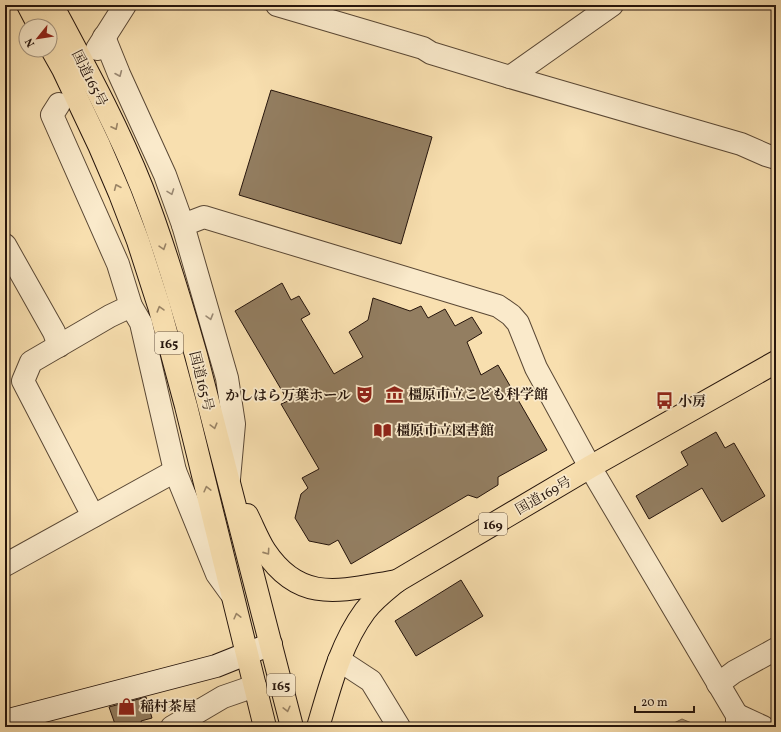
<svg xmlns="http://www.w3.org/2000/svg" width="781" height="732" viewBox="0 0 781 732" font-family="Vollkorn,'Noto Serif JP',serif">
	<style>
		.water { fill: #b19a78; stroke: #79654d }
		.building { fill: #937e61; stroke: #26150c }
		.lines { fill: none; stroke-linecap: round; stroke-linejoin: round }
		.street-casing { stroke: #5a4835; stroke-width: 24 }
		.secondary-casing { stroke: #26150c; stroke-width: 24 }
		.highway-casing { stroke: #26150c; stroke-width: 24 }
		.street { stroke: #faeacb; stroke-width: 22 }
		.secondary { stroke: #faeacb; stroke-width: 22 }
		.highway { stroke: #f8dfaf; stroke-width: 22 }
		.oneway { stroke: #9b8a75 }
		.oneway2 { stroke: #9a8466 }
		.labels { text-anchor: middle; stroke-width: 3.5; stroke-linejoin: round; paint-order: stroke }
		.shield { fill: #faeacb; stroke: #665545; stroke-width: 1 }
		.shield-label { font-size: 13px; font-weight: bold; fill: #26150c }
		.street-label { font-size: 14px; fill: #26150c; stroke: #faeacb }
		.poi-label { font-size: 14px; font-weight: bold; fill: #26150c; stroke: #faeacb; text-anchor: start }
	</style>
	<rect width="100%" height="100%" fill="#f8dfaf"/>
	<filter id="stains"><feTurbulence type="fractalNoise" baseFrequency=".005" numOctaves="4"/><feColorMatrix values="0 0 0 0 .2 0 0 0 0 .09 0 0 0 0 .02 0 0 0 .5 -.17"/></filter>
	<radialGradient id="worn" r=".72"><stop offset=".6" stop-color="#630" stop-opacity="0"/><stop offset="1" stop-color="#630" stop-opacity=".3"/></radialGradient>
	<!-- water -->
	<polygon class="water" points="682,719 701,727 666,727"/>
	<!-- building -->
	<g class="building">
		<polygon points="271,90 432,137 401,244 239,195"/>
		<polygon points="282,283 291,300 299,296 310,314 301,319 334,374 363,357 349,332 368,320 373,298 410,311 421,306 428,318 445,309 455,326 472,317 482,333 467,342 481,375 498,365 547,450 498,477 498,485 477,498 468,495 351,564 338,540 329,545 309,541 295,518 301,494 308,488 302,478 319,469 281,404 288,401 235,311"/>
		<polygon points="716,432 725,448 734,443 765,496 722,522 702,488 649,519 636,496 688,465 681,452"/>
		<polygon points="461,580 483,616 416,656 395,621"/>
		<polygon points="146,697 152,718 141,721 143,727 116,727 109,707"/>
	</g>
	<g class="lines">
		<defs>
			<g id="street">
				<polyline points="277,5 423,48 431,53 510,77 741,144 766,155 776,158"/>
				<polyline points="104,37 119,74 165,175 183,225 227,378 234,424 229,479"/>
				<polyline points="97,49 125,5"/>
				<polyline points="510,77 612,5"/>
				<polyline points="59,104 52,115 118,264 131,306 141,323 175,471 217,574 230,592"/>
				<polyline points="183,225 204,217 498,306 511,315 518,323 536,368 590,467 744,727"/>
				<polyline points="5,245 54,332 59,346"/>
				<polyline points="93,516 23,381 31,362 110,316 131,306"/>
				<polyline points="5,565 175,471"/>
				<polyline points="339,660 371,681 399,727"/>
				<polyline points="718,684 734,672 776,649"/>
				<polyline points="737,722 737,715 763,727"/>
				<polyline points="172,727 223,697 255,686"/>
			</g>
			<polyline id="secondary" points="5,721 216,666 271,644"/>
			<g id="highway">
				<polyline points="28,5 39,26"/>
				<path d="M52,5C84,65 117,125 142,188C163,242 180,299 196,355L292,727"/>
				<polyline points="50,46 63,69 99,145 120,194 138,241 159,306 186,406 265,727"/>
				<path d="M247,515C253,527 258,540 265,551C301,605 342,590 397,581"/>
				<path d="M318,727C330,687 340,645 365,611C374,599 386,590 397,581L590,467L776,362"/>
			</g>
		</defs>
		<!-- street casing -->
		<use href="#street" class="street-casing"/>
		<!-- secondary casing -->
		<use href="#secondary" class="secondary-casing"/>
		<!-- highway casing -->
		<use href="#highway" class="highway-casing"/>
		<!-- street -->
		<use href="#street" class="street"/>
		<!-- secondary -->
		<use href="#secondary" class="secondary"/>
		<!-- highway -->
		<use href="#highway" class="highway"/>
	</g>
	<!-- one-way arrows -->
	<defs><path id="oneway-chevron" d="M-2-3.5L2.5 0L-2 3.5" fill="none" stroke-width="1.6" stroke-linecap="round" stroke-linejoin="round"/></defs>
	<g class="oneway">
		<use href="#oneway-chevron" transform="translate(119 74) rotate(67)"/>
		<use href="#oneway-chevron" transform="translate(171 192) rotate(70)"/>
		<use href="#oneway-chevron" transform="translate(210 317) rotate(74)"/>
	</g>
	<g class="oneway2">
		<use href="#oneway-chevron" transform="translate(115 127) rotate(64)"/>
		<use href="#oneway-chevron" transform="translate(117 187) rotate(-113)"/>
		<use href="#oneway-chevron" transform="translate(163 247) rotate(72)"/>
		<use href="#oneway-chevron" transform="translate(160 309) rotate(-106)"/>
		<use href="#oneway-chevron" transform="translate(214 426) rotate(75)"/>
		<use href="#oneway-chevron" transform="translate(207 489) rotate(-104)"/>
		<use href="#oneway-chevron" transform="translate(267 552) rotate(55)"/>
		<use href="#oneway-chevron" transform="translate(237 616) rotate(-104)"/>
		<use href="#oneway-chevron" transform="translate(287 709) rotate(76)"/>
	</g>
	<!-- icons -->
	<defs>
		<symbol id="museum-bare" viewBox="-9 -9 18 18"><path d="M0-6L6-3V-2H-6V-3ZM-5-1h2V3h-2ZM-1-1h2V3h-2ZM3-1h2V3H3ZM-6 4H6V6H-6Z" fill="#8f2418" stroke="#faeacb" stroke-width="2.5" paint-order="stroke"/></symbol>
		<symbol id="theatre-bare" viewBox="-9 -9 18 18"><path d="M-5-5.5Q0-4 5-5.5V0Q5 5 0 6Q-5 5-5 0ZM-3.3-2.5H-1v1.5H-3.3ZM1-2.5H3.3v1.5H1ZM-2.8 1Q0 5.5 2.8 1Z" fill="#8f2418" stroke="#faeacb" stroke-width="2.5" paint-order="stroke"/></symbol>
		<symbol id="bus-bare" viewBox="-9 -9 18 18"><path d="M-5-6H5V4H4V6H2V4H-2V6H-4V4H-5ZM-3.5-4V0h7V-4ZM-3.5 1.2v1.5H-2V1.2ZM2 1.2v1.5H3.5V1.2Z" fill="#8f2418" stroke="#faeacb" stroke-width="2.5" paint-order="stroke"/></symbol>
		<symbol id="library-bare" viewBox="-9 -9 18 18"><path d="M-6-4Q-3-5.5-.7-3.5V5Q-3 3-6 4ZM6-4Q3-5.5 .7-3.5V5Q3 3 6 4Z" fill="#8f2418" stroke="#faeacb" stroke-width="2.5" paint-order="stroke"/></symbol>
		<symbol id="shop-bare" viewBox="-9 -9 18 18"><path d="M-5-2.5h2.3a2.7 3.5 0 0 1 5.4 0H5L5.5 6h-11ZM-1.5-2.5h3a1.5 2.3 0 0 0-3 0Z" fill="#8f2418" stroke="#faeacb" stroke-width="2.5" paint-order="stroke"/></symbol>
	</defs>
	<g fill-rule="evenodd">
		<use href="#museum-bare" x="382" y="382" width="25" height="25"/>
		<use href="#theatre-bare" x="352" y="382" width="25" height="25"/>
		<use href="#bus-bare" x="652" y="388" width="25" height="25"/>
		<use href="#library-bare" x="370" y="418" width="25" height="25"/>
		<use href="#shop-bare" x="114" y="694" width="25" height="25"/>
	</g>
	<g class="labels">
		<!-- shield labels -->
		<g class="shield">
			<rect x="155" y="332" width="28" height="22" rx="3"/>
			<rect x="479" y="513" width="28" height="22" rx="3"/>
			<rect x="267" y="674" width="28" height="22" rx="3"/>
		</g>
		<g class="shield-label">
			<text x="169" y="348">165</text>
			<text x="493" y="529">169</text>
			<text x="281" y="690">165</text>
		</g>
		<!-- street labels -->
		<g class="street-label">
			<text transform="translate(90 78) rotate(63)" y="5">国道165号</text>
			<text transform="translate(202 381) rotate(76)" y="5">国道165号</text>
			<text transform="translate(543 495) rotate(-30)" y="5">国道169号</text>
		</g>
		<!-- poi labels -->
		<g class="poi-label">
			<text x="408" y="399">橿原市立こども科学館</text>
			<text x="351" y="400" text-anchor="end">かしはら万葉ホール</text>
			<text x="678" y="406">小房</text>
			<text x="396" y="435">橿原市立図書館</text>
			<text x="140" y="711">稲村茶屋</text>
		</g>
	</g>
	<!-- margin -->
	<rect width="781" height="732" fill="none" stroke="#f8dfaf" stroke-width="20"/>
	<rect x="6" y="6" width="769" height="720" fill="none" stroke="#26150c" stroke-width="2"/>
	<rect x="10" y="10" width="761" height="712" fill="none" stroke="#26150c"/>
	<!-- north arrow -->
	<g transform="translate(38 38) rotate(240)"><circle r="19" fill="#faeacb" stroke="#a5957f"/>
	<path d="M0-3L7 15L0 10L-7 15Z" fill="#8f2418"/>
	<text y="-6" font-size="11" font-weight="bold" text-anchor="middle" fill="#26150c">N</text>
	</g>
	<!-- scale -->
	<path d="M635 706v6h59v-6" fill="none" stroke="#26150c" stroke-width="2"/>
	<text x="641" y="706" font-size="12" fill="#26150c" stroke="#faeacb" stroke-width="3" paint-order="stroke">20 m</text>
	<rect width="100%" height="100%" filter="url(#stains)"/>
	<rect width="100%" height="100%" fill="url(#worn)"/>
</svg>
